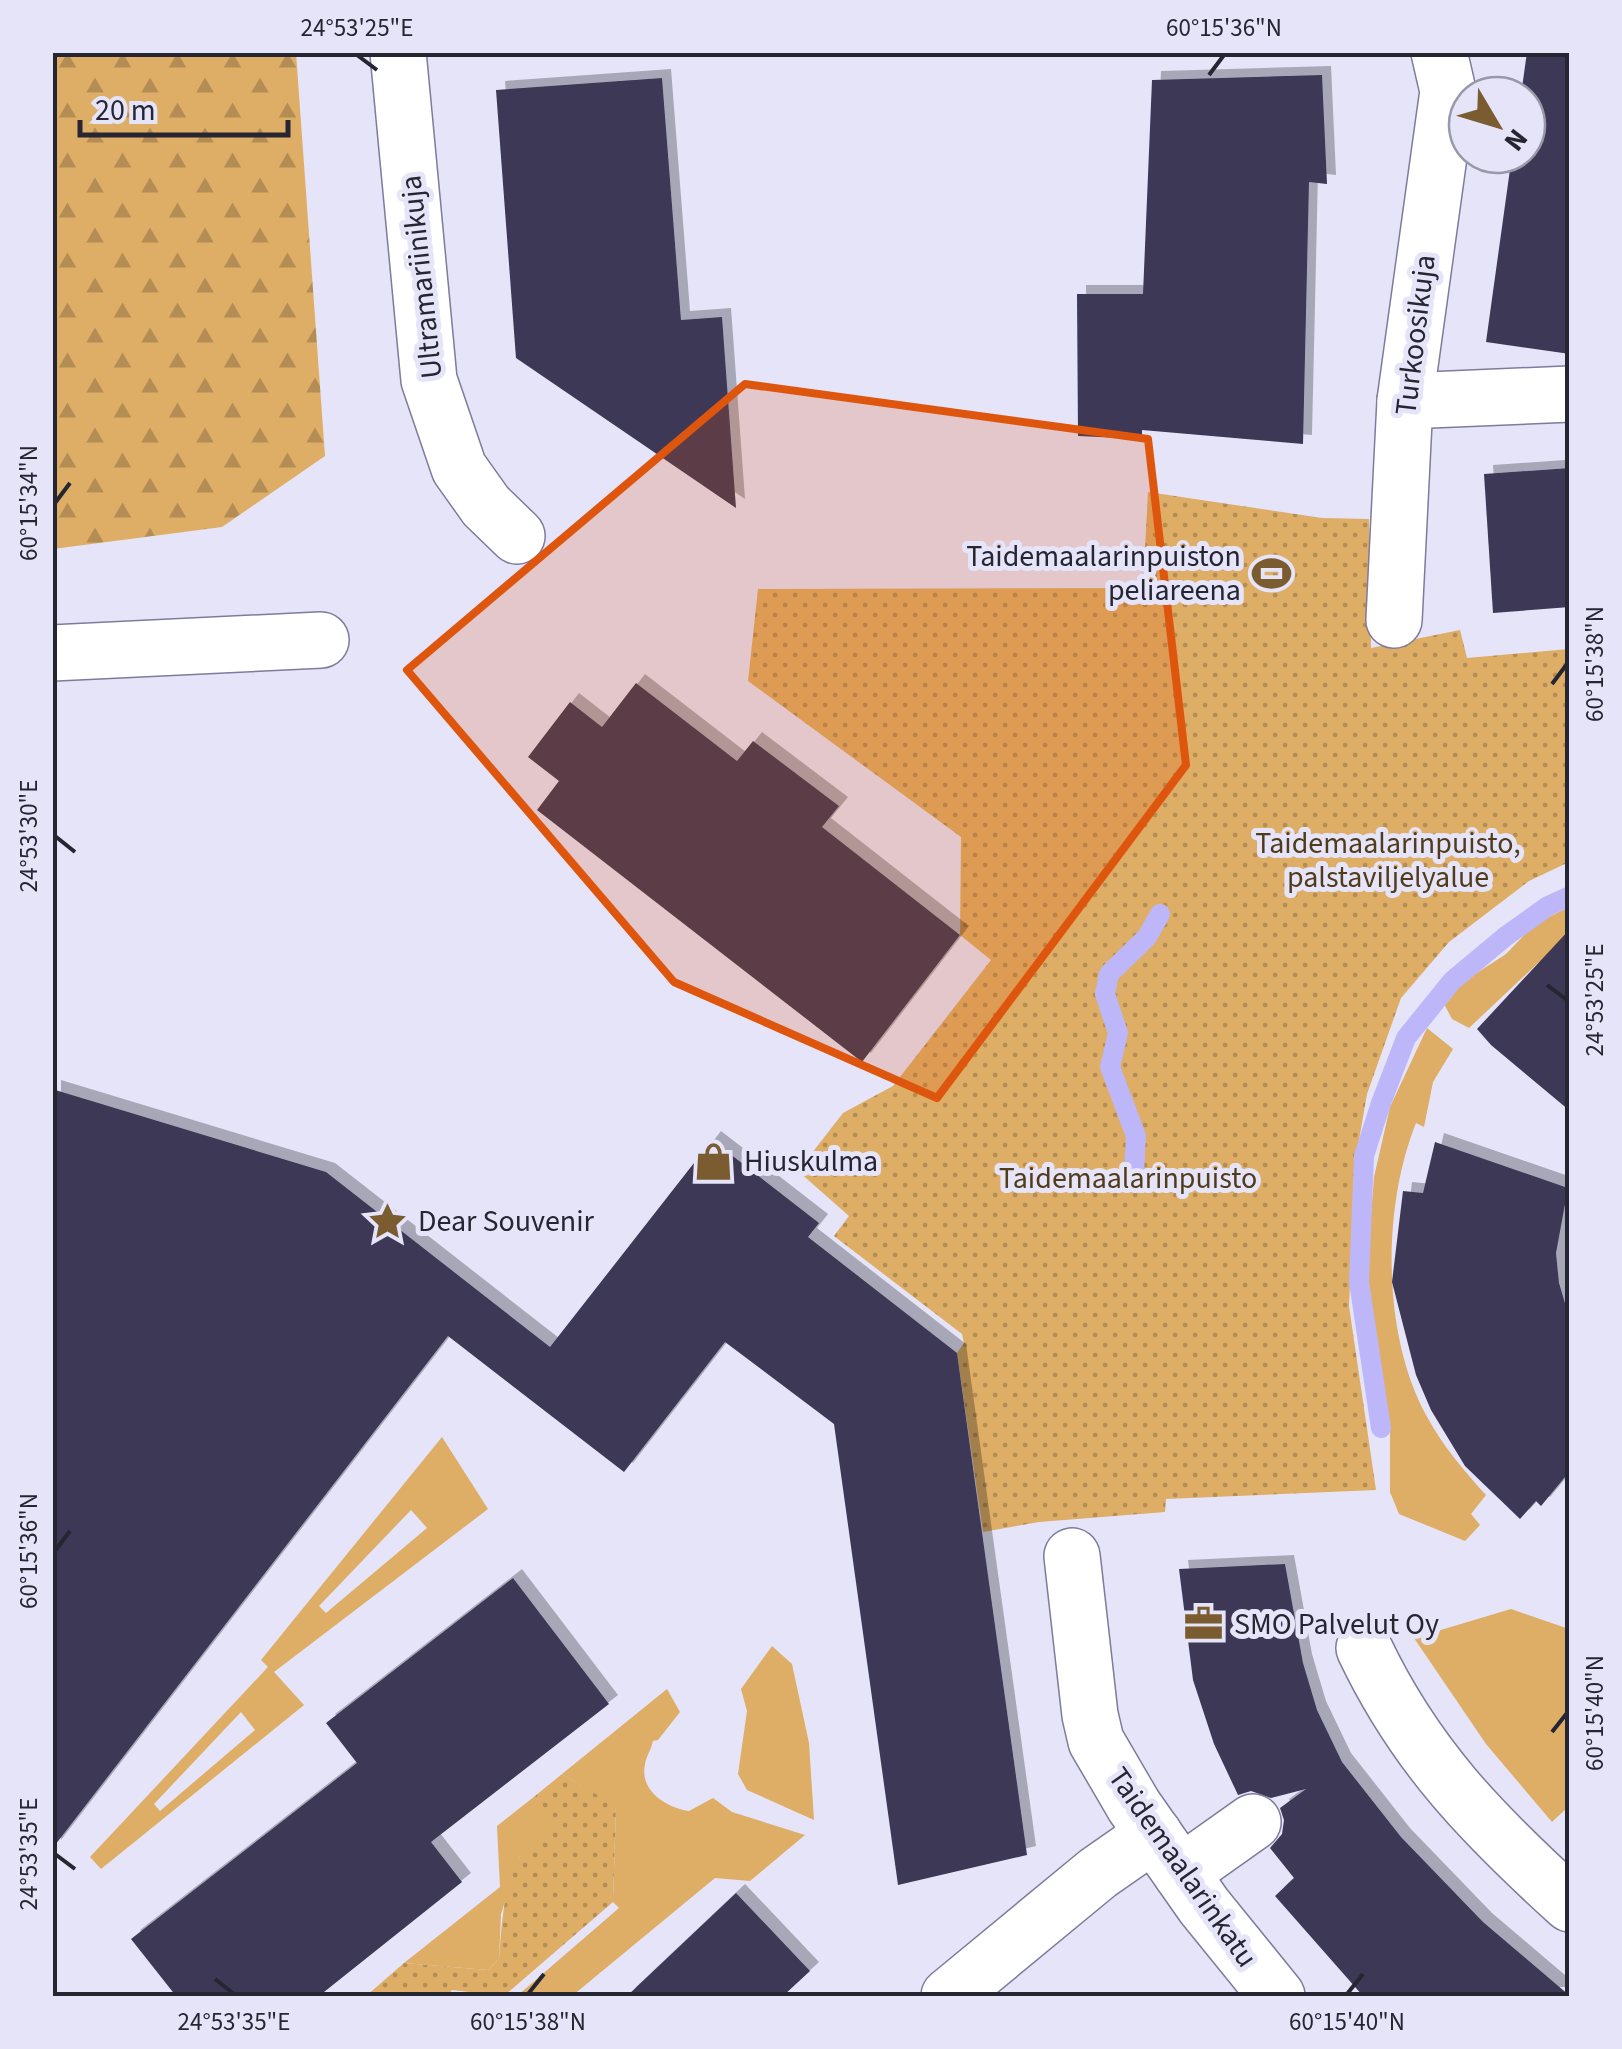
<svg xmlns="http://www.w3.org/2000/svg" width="1622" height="2049" viewBox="0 0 1622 2049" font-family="'Source Sans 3',sans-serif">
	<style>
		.green { fill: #dead66; fill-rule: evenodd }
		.forest { fill: url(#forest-firs) }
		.park { fill: url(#park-dots) }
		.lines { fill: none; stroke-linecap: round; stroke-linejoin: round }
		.stream { stroke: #bdb7f9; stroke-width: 20 }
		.building { fill: #3c3955; filter: url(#shadow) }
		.minor-casing { stroke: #7e7b9b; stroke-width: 58 }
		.minor { stroke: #fff; stroke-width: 55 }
		.marked { fill: #de560e; fill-opacity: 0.2; stroke: #de560e; stroke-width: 8; stroke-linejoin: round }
		.ticks { fill: none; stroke: #262532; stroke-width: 4 }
		.labels { text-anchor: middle; stroke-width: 10; stroke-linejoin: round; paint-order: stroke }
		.street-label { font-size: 30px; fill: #262532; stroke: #e5e4f9 }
		.poi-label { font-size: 30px; fill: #262532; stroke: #e5e4f9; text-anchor: start }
		.park-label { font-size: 30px; fill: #513b19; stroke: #e5e4f9 }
		.neatline { fill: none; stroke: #262532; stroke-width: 4 }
		.ticks-label { font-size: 25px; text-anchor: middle; fill: #262532 }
	</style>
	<defs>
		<pattern id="forest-firs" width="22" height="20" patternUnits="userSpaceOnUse" patternTransform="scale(2.5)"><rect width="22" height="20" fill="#dead66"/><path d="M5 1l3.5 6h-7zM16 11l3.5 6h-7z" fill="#b48d55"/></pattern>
		<pattern id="park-dots" width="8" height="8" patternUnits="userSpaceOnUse" patternTransform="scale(2.5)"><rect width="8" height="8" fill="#dead66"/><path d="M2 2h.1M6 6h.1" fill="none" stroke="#b48d55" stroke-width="1.8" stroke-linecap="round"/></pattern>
		<filter id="shadow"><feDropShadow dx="9" dy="-9" stdDeviation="0" flood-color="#0004"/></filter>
	</defs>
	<rect width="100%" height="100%" fill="#e5e4f9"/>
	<!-- green -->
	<g class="green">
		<polygon points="1569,907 1569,945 1539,962 1469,1028 1452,1019 1444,1004 1460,984 1506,954 1535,924"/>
		<path d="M1427,1028L1453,1049L1433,1082L1424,1127L1416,1123C1382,1208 1382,1334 1426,1415C1442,1445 1464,1471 1486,1495L1471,1514L1480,1525L1465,1541L1399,1514L1390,1492V1433L1366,1279L1374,1177L1390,1107Z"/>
		<path d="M442,1437L488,1509L274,1672L304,1705L101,1869L90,1857L268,1667L261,1660ZM411,1510L427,1528L326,1613L319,1606ZM241,1712L255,1730L160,1811L154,1804Z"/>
		<polygon points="1511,1609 1569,1629 1569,1806 1552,1822 1486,1744 1414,1638"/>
		<polygon points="772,1646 792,1664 809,1743 814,1820 747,1790 738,1774 747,1711 741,1689"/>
		<path d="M667,1689L680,1712L658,1740L653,1741C651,1750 646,1757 645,1764C639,1792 668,1808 689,1811L713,1798L732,1812L805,1835L750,1881L715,1878L572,1996H517L619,1908L613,1902L616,1807L562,1774Z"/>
		<polygon points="535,1796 555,1823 546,1838 519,1858 501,1914 499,1959 488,1970 404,1963 500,1887 497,1826"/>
	</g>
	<!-- forest -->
	<polygon class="forest" points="52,53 296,53 325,456 222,527 53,549"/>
	<!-- park -->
	<g class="park">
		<polygon points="1148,492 1322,518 1369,519 1371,648 1460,630 1467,658 1569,649 1569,862 1529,881 1449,942 1401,998 1367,1094 1356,1157 1349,1306 1376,1490 1166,1499 1165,1512 1039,1522 983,1532 957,1353 964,1343 962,1334 834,1236 849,1216 798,1171 843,1113 893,1086 991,960 960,935 961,837 748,681 758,589 1143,588"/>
		<path d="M562,1774L616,1806L613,1902L504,1996L452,1990L447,1996H366L404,1963L488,1970L499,1959C501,1934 504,1876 520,1857C532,1843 544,1842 554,1824L535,1796Z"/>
	</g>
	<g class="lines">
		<!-- stream -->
		<g class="stream">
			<polyline points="1134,1172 1136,1136 1110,1067 1118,1033 1105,994 1109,974 1147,937 1160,914"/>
			<polyline points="1381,1428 1359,1282 1364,1156 1381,1103 1406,1038 1452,981 1506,936 1548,906 1570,896"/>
		</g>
	</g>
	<!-- building -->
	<g class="building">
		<polygon points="1527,52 1570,52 1570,354 1486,342 1512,155 1527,155 1527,95 1521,95"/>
		<polygon points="1322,75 1327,184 1309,182 1303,444 1142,430 1142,439 1078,436 1077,294 1143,294 1152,80"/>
		<polygon points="662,78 681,320 722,317 736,508 516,358 496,90"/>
		<polygon points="1570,468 1570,607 1493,613 1484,474"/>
		<polygon points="636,683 737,761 753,741 839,806 822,827 960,935 862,1062 537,810 559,781 528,757 570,702 602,727"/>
		<polygon points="1570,929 1570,1111 1491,1045 1477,1029"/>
		<polygon points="52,1089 326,1172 550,1347 712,1140 819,1223 808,1237 957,1353 1027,1855 898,1885 834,1424 725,1342 624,1472 448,1336 52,1849"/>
		<polygon points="1435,1142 1568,1188 1556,1253 1559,1283 1570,1320 1570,1471 1541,1506 1536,1501 1520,1519 1465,1466 1431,1410 1416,1375 1392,1282 1403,1191 1423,1193"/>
		<polygon points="1285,1564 1303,1663 1317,1710 1342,1762 1401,1837 1483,1922 1570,1996 1363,1996 1275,1896 1294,1878 1270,1848 1282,1834 1284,1820 1280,1808 1306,1789 1271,1798 1251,1791 1238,1795 1214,1744 1193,1680 1179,1569"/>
		<polygon points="513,1578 609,1704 431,1842 462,1882 319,1996 176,1996 131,1939 357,1763 326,1723"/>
		<polygon points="736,1893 810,1971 783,1996 627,1996"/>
	</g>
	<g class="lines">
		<defs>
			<g id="minor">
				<polyline points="398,52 429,380 459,468 486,506 517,536"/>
				<polyline points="1405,401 1570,394"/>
				<polyline points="1394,620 1405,401 1448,91 1439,52"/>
				<polyline points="52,653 321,640"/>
				<polyline points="1072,1556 1090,1715 1096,1741 1134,1806 1204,1906 1277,1996"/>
				<path d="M1364,1648C1415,1756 1483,1825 1570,1904"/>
				<polyline points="1181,1873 1253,1822"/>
				<polyline points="949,1996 1098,1873 1154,1834"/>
			</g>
		</defs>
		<!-- minor casing -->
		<use href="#minor" class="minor-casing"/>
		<!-- minor -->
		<use href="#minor" class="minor"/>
	</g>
	<!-- marked area -->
	<path class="marked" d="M745,384L1148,439L1186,765L937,1098L674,982L407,670Z"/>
	<!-- ticks -->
	<path class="ticks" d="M357,55L377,70M1209,75L1224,55M55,503L70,483M1552,684L1567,664M55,836L75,852M1547,985L1567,1000M55,1551L70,1531M1552,1732L1567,1713M55,1854L75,1869M215,1979L234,1994M528,1994L544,1974M1347,1994L1363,1974"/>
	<!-- icons -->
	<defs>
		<symbol id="stadium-bare" viewBox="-9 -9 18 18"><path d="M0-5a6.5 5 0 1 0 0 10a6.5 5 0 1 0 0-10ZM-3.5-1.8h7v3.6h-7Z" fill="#7b5c31" stroke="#e5e4f9" stroke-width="2.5" paint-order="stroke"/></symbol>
		<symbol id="shop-bare" viewBox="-9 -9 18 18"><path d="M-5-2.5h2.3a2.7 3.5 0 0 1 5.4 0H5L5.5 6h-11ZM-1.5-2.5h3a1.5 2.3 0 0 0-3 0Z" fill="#7b5c31" stroke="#e5e4f9" stroke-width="2.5" paint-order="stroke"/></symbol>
		<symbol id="sight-bare" viewBox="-9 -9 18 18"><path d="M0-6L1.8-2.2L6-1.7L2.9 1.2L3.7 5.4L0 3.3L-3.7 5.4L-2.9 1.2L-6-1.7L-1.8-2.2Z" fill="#7b5c31" stroke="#e5e4f9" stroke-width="2.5" paint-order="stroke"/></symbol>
		<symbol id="office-bare" viewBox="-9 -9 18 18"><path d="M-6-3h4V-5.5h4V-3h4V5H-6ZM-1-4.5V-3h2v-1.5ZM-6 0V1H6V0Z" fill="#7b5c31" stroke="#e5e4f9" stroke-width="2.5" paint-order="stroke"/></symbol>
	</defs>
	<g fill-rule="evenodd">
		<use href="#stadium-bare" x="1244" y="546" width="55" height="55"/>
		<use href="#shop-bare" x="686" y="1134" width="55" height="55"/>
		<use href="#sight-bare" x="360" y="1194" width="55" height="55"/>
		<use href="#office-bare" x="1176" y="1596" width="55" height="55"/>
	</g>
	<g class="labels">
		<!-- street labels -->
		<g class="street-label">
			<text transform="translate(421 277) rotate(-96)" y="10">Ultramariinikuja</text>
			<text transform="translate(1415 335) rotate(-83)" y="10">Turkoosikuja</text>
			<text transform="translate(1183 1867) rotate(55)" y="10">Taidemaalarinkatu</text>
		</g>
		<!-- poi labels -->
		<g class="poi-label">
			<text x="1241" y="566" text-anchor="end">Taidemaalarinpuiston<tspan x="1241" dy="34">peliareena</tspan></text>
			<text x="744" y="1171">Hiuskulma</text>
			<text x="418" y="1231">Dear Souvenir</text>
			<text x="1234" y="1634">SMO Palvelut Oy</text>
		</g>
		<!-- park labels -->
		<g class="park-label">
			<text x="1388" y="853">Taidemaalarinpuisto,<tspan x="1388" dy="34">palstaviljelyalue</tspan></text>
			<text x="1128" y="1188">Taidemaalarinpuisto</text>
		</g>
	</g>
	<!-- border -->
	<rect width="1622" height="2049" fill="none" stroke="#e5e4f9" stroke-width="110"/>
	<!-- north arrow -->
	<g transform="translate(1497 125) rotate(128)"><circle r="48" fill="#e5e4f9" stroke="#9998a9" stroke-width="2.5"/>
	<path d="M0-8L18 38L0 25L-18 38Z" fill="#7b5c31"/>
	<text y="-15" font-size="28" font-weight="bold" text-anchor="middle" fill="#262532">N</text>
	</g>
	<!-- scale -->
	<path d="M80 120v15h208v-15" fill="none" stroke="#262532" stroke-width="5"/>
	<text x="95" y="120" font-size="30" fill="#262532" stroke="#e5e4f9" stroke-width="8" paint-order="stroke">20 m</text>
	<rect x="55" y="55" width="1512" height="1939" class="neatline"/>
	<g class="ticks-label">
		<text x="357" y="36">24°53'25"E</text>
		<text x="1224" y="36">60°15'36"N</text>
		<text transform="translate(28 503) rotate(-90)" y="9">60°15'34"N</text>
		<text transform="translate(1594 664) rotate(-90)" y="9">60°15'38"N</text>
		<text transform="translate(28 836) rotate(-90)" y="9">24°53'30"E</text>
		<text transform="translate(1594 1000) rotate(-90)" y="9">24°53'25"E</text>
		<text transform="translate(28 1551) rotate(-90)" y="9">60°15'36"N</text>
		<text transform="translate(1594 1713) rotate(-90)" y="9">60°15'40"N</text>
		<text transform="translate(28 1854) rotate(-90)" y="9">24°53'35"E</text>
		<text x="234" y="2030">24°53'35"E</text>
		<text x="528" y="2030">60°15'38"N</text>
		<text x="1347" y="2030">60°15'40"N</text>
	</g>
</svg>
